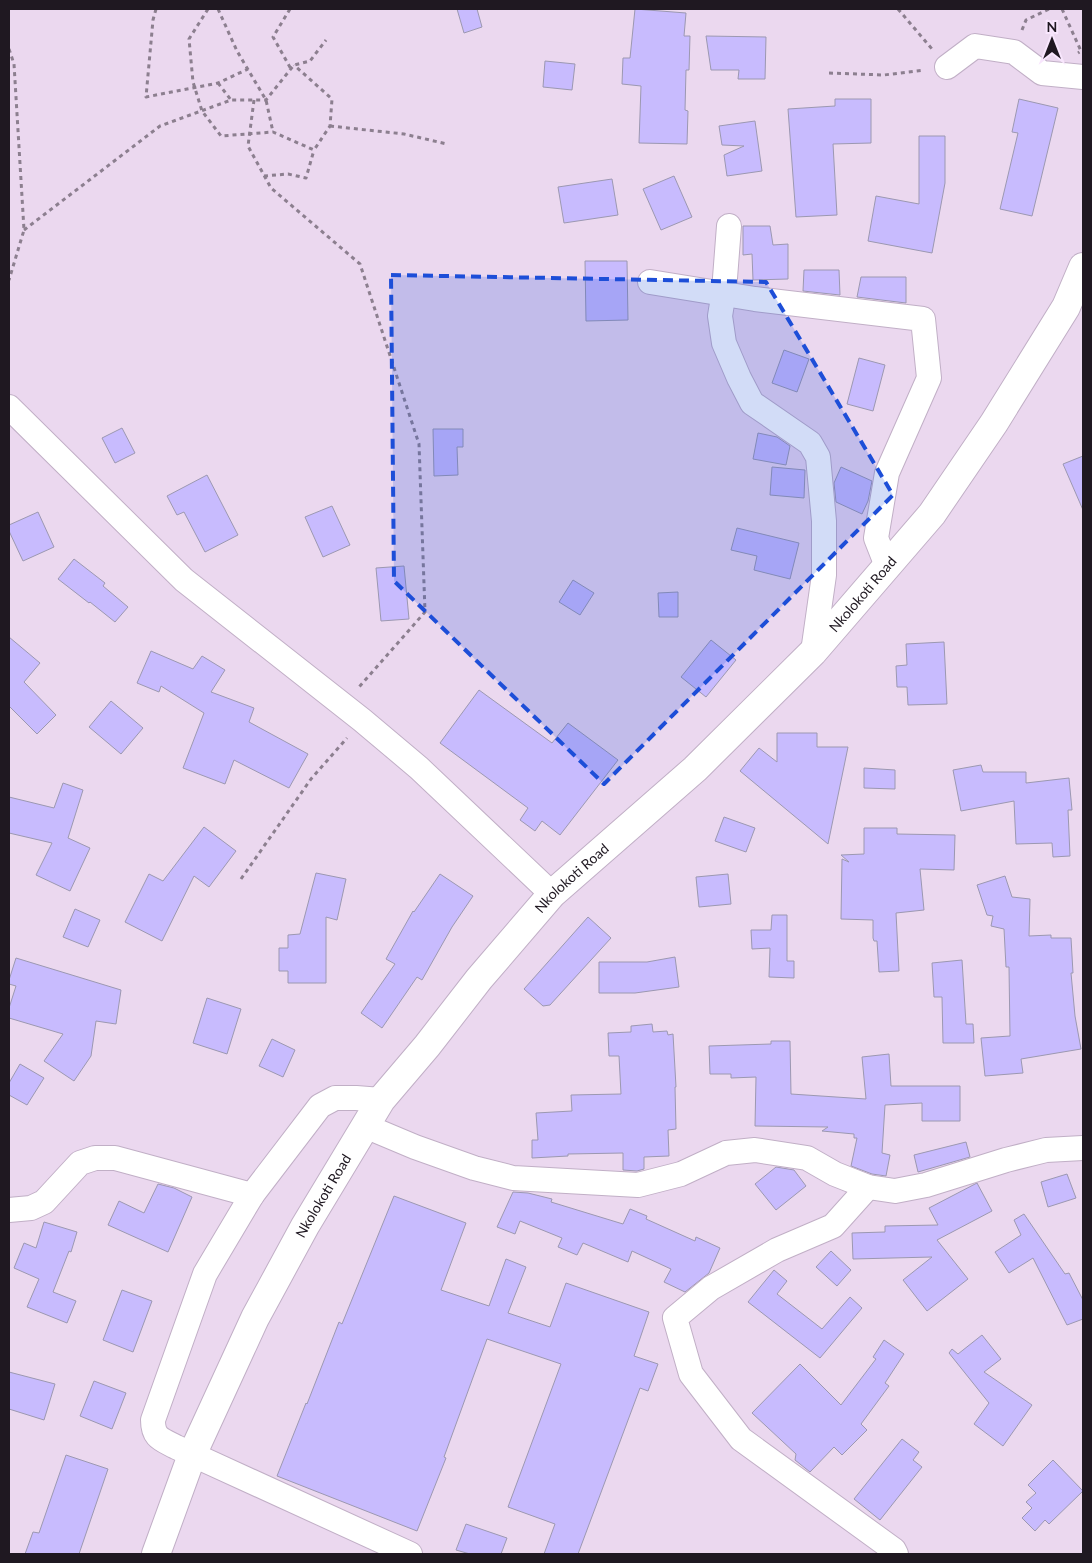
<svg xmlns="http://www.w3.org/2000/svg" width="1092" height="1563" viewBox="0 0 1092 1563" font-family="Lato,sans-serif">
	<style>
		.building { fill: #c8bbfe; stroke: #9c98b1 }
		.lines { fill: none; stroke-linecap: round; stroke-linejoin: round }
		.minor-casing { stroke: #c1afc6; stroke-width: 26 }
		.secondary-casing { stroke: #c1afc6; stroke-width: 30 }
		.path { stroke: #8c7f8f; stroke-width: 3; stroke-dasharray: 4 4; stroke-linecap: butt }
		.minor { stroke: #fff; stroke-width: 24 }
		.secondary { stroke: #fff; stroke-width: 28 }
		.marked { fill: #1d4ed8; fill-opacity: 0.2; stroke: #1d4ed8; stroke-width: 4; stroke-dasharray: 10 6; stroke-linejoin: round }
		.labels { text-anchor: middle; stroke-width: 4.5; stroke-linejoin: round; paint-order: stroke }
		.street-label { font-size: 14px; fill: #1f1821; stroke: #f8e6fd }
	</style>
	<rect width="100%" height="100%" fill="#ebd8ef"/>
	<!-- building -->
	<g class="building">
		<polygon points="457,9 477,9 482,27 464,33"/>
		<polygon points="635,9 686,13 684,36 690,36 689,70 686,70 685,110 688,111 687,144 639,143 641,86 622,84 623,58 630,58"/>
		<polygon points="706,36 766,37 765,79 738,79 739,70 711,70"/>
		<polygon points="545,61 575,64 572,90 543,87"/>
		<polygon points="835,99 871,99 871,143 833,144 837,215 796,217 788,109 835,106"/>
		<polygon points="1019,99 1058,108 1032,216 1000,209 1018,133 1012,132"/>
		<polygon points="755,121 762,171 727,176 724,155 744,146 722,145 719,126"/>
		<polygon points="919,136 945,136 945,183 932,253 868,241 876,196 919,204"/>
		<polygon points="674,176 692,217 661,230 643,189"/>
		<polygon points="612,179 618,215 564,223 558,187"/>
		<polygon points="743,226 770,226 773,245 788,244 788,279 753,280 752,254 743,255"/>
		<polygon points="585,261 627,261 628,320 586,321"/>
		<polygon points="804,270 839,270 840,295 803,291"/>
		<polygon points="861,277 906,277 906,303 857,297"/>
		<polygon points="784,350 809,359 797,392 772,383"/>
		<polygon points="859,358 885,365 873,411 847,404"/>
		<polygon points="122,428 135,453 115,463 102,438"/>
		<polygon points="433,429 463,429 463,447 457,447 458,475 434,476"/>
		<polygon points="758,433 777,437 790,446 786,465 753,459"/>
		<polygon points="1083,456 1083,510 1063,464"/>
		<polygon points="772,467 805,470 804,498 770,495"/>
		<polygon points="841,467 872,481 868,501 862,514 836,502 834,483"/>
		<polygon points="207,475 238,535 205,552 184,512 177,515 167,496"/>
		<polygon points="332,506 350,545 323,557 305,517"/>
		<polygon points="38,512 54,547 23,561 9,531 9,525"/>
		<polygon points="737,528 799,543 790,579 754,570 757,556 731,550"/>
		<polygon points="74,559 105,583 103,586 128,607 115,622 90,602 89,603 58,579"/>
		<polygon points="404,566 409,619 381,621 376,568"/>
		<polygon points="573,580 594,593 580,615 559,602"/>
		<polygon points="678,592 678,617 659,617 658,593"/>
		<polygon points="9,637 40,663 24,682 56,715 37,734 9,706"/>
		<polygon points="711,640 736,660 706,697 681,677"/>
		<polygon points="944,642 947,704 908,705 907,687 897,687 896,666 907,665 906,644"/>
		<polygon points="151,651 193,669 202,656 225,670 211,692 254,708 249,722 308,754 289,788 234,760 225,784 183,768 204,713 161,686 159,692 137,683"/>
		<polygon points="479,690 552,743 568,723 618,760 560,835 542,821 535,831 520,820 528,808 440,743"/>
		<polygon points="111,701 143,728 121,754 89,727"/>
		<polygon points="777,733 817,733 817,747 848,747 828,844 740,771 759,748 777,762"/>
		<polygon points="981,765 983,772 1026,772 1026,783 1069,778 1072,810 1068,810 1070,856 1053,857 1052,843 1016,844 1014,801 961,811 953,770"/>
		<polygon points="864,768 895,770 895,789 864,788"/>
		<polygon points="63,783 83,790 68,838 90,848 70,891 36,875 52,843 9,833 9,797 54,808"/>
		<polygon points="724,817 755,828 746,852 715,841"/>
		<polygon points="204,827 236,851 209,887 194,876 162,941 125,922 149,874 163,881"/>
		<polygon points="864,828 897,828 897,834 955,835 954,870 920,869 924,910 896,913 899,971 879,972 877,941 874,941 873,938 873,920 841,919 842,859 849,862 841,855 864,854"/>
		<polygon points="316,873 346,879 337,920 326,917 326,983 288,983 288,971 279,971 279,948 288,948 288,935 300,934"/>
		<polygon points="440,874 473,896 452,927 422,980 417,977 382,1028 361,1013 395,964 386,959 413,911 414,912"/>
		<polygon points="728,874 731,904 699,907 696,877"/>
		<polygon points="1005,876 1012,897 1030,899 1029,936 1051,935 1051,938 1071,938 1073,973 1071,973 1075,1016 1081,1049 1021,1059 1023,1073 985,1076 981,1038 1010,1036 1009,967 1006,967 1004,929 991,926 993,916 987,915 977,885"/>
		<polygon points="75,909 100,920 88,947 63,937"/>
		<polygon points="772,915 787,915 787,961 794,961 794,978 769,977 770,948 752,949 751,930 771,930"/>
		<polygon points="588,917 611,938 550,1005 543,1006 524,989"/>
		<polygon points="675,957 679,987 635,993 599,993 599,962 647,962"/>
		<polygon points="16,958 121,990 116,1024 96,1021 91,1056 74,1081 44,1061 63,1034 9,1018 9,1008 16,986 9,984 9,980"/>
		<polygon points="962,960 966,1024 973,1024 974,1043 943,1043 942,997 934,997 932,963"/>
		<polygon points="207,998 241,1009 227,1054 193,1043"/>
		<polygon points="652,1024 653,1032 667,1031 668,1035 673,1034 676,1087 675,1087 676,1129 668,1130 669,1156 644,1157 644,1169 637,1171 623,1170 623,1153 568,1154 568,1156 532,1158 532,1140 538,1140 536,1113 572,1111 571,1095 621,1094 619,1056 609,1056 608,1033 631,1032 631,1026"/>
		<polygon points="272,1039 295,1050 283,1077 259,1066"/>
		<polygon points="771,1041 790,1041 791,1094 866,1099 862,1057 889,1054 891,1086 960,1086 960,1121 922,1121 922,1103 885,1105 882,1153 890,1155 886,1176 872,1174 851,1166 857,1138 854,1138 854,1134 822,1131 828,1127 755,1126 756,1077 731,1078 731,1074 710,1074 709,1046 771,1044"/>
		<polygon points="20,1064 44,1078 27,1105 9,1095 9,1083"/>
		<polygon points="966,1142 970,1157 918,1172 914,1155"/>
		<polygon points="776,1167 794,1170 806,1186 776,1210 755,1184"/>
		<polygon points="1067,1174 1076,1198 1048,1207 1041,1182"/>
		<polygon points="977,1183 992,1211 937,1240 968,1279 927,1311 903,1280 932,1257 853,1259 852,1233 885,1232 885,1226 938,1225 929,1208"/>
		<polygon points="158,1184 174,1188 192,1197 168,1252 108,1225 119,1201 144,1213"/>
		<polygon points="513,1192 528,1193 552,1199 551,1202 623,1224 630,1209 647,1216 646,1219 695,1241 696,1237 720,1248 709,1273 685,1292 664,1282 671,1269 632,1251 628,1262 583,1243 577,1255 558,1247 562,1238 520,1221 515,1234 497,1227"/>
		<polygon points="394,1196 466,1223 441,1290 489,1306 506,1259 526,1267 508,1313 550,1327 566,1283 649,1312 634,1356 658,1364 648,1391 640,1388 578,1554 544,1554 555,1524 508,1507 561,1364 487,1339 444,1457 446,1458 417,1531 277,1476 306,1403 307,1404 339,1322 342,1324"/>
		<polygon points="1024,1214 1065,1274 1069,1273 1083,1300 1083,1319 1067,1325 1033,1258 1009,1273 995,1252 1021,1235 1014,1220"/>
		<polygon points="44,1222 77,1232 71,1252 69,1251 53,1292 76,1301 67,1323 27,1307 39,1279 14,1268 24,1243 36,1248"/>
		<polygon points="831,1251 851,1270 837,1286 816,1267"/>
		<polygon points="774,1270 787,1281 777,1294 822,1329 850,1297 862,1308 820,1358 748,1302"/>
		<polygon points="122,1290 152,1301 133,1352 103,1340"/>
		<polygon points="982,1335 1001,1359 984,1372 1032,1405 1003,1446 974,1424 989,1403 949,1353 952,1349 958,1354"/>
		<polygon points="884,1340 904,1354 885,1383 889,1386 861,1424 867,1430 842,1455 834,1447 810,1472 795,1460 796,1454 752,1413 800,1364 841,1405 876,1359 873,1357"/>
		<polygon points="9,1372 55,1384 44,1420 9,1409"/>
		<polygon points="94,1381 126,1393 112,1429 80,1416"/>
		<polygon points="902,1439 919,1452 913,1460 922,1467 880,1520 854,1499"/>
		<polygon points="66,1455 108,1469 79,1554 25,1554 33,1532 39,1533"/>
		<polygon points="1053,1460 1083,1491 1049,1524 1045,1520 1035,1531 1022,1518 1032,1508 1026,1502 1036,1493 1028,1485"/>
		<polygon points="466,1524 507,1538 501,1554 470,1554 456,1550"/>
	</g>
	<g class="lines">
		<defs>
			<g id="minor">
				<polyline points="947,67 975,46 1014,52 1042,73 1083,77"/>
				<polyline points="729,226 724,291 720,316 724,343 739,378 752,403 810,443 818,457 824,521 824,575 813,652"/>
				<polyline points="650,282 755,299 923,319 929,378 887,473 876,538 887,566"/>
				<polyline points="9,407 184,580 362,720 419,768 552,894"/>
				<path d="M381,1100L356,1098H335L320,1106L252,1195L205,1274L153,1420C153,1438 161,1439 176,1447L410,1554"/>
				<polyline points="365,1126 415,1147 474,1168 513,1178 638,1185 681,1174 726,1153 755,1150 807,1158 835,1174 868,1187 895,1191 926,1185 1006,1160 1046,1150 1083,1148"/>
				<polyline points="868,1187 833,1226 777,1250 711,1288 675,1318 691,1374 741,1439 894,1550 896,1554"/>
				<polyline points="9,1210 31,1208 44,1202 80,1163 95,1158 115,1158 252,1195"/>
			</g>
			<g id="secondary">
				<path id="s1" d="M156,1554L192,1455L255,1318L305,1226L381,1100L427,1046L479,979L552,894L695,769L813,652L932,514L994,423L1066,307L1083,267"/>
			</g>
		</defs>
		<!-- minor casing -->
		<use href="#minor" class="minor-casing"/>
		<!-- secondary casing -->
		<use href="#secondary" class="secondary-casing"/>
		<!-- path -->
		<g class="path">
			<polyline points="156,9 153,20 146,97 218,83 248,69"/>
			<polyline points="208,9 189,39 193,82 202,111 221,136 273,132 314,150 330,126 332,99 294,65"/>
			<polyline points="218,9 237,51 266,100 273,132"/>
			<polyline points="290,9 273,37 291,69"/>
			<polyline points="898,9 932,49"/>
			<polyline points="1062,9 1081,51 1078,53"/>
			<polyline points="1022,30 1026,20 1049,9"/>
			<polyline points="9,49 14,64 24,230 9,280"/>
			<polyline points="829,73 884,75 924,70"/>
			<polyline points="218,83 231,100"/>
			<polyline points="254,100 248,146 271,188 360,264 419,444 425,612 359,687"/>
			<polyline points="330,126 404,134 447,144"/>
			<polyline points="264,176 288,174 306,178 314,150"/>
			<polyline points="24,230 160,126 231,100 266,100 294,65 310,61 326,40"/>
			<polyline points="241,879 311,779 347,738"/>
		</g>
		<!-- minor -->
		<use href="#minor" class="minor"/>
		<!-- secondary -->
		<use href="#secondary" class="secondary"/>
	</g>
	<!-- marked area -->
	<path class="marked" d="M391,275L766,282L893,495L604,784L394,581Z"/>
	<g class="labels">
		<!-- street labels -->
		<g class="street-label">
			<text dy="5" stroke="none"><textPath href="#s1" startOffset="1208">Nkolokoti Road</textPath></text>
			<text dy="5" stroke="none"><textPath href="#s1" startOffset="801">Nkolokoti Road</textPath></text>
			<text dy="5" stroke="none"><textPath href="#s1" startOffset="396">Nkolokoti Road</textPath></text>
		</g>
	</g>
	<!-- border -->
	<rect width="1092" height="1563" fill="none" stroke="#1f1821" stroke-width="20"/>
	<!-- north arrow -->
	<g transform="translate(1052 40)" stroke="#f8e6fd" stroke-width="4" paint-order="stroke">
	<path d="M0-4L9 19L0 12L-9 19Z" fill="#1f1821"/>
	<text y="-8" font-size="14" font-weight="bold" text-anchor="middle" fill="#1f1821">N</text>
	</g>
</svg>
